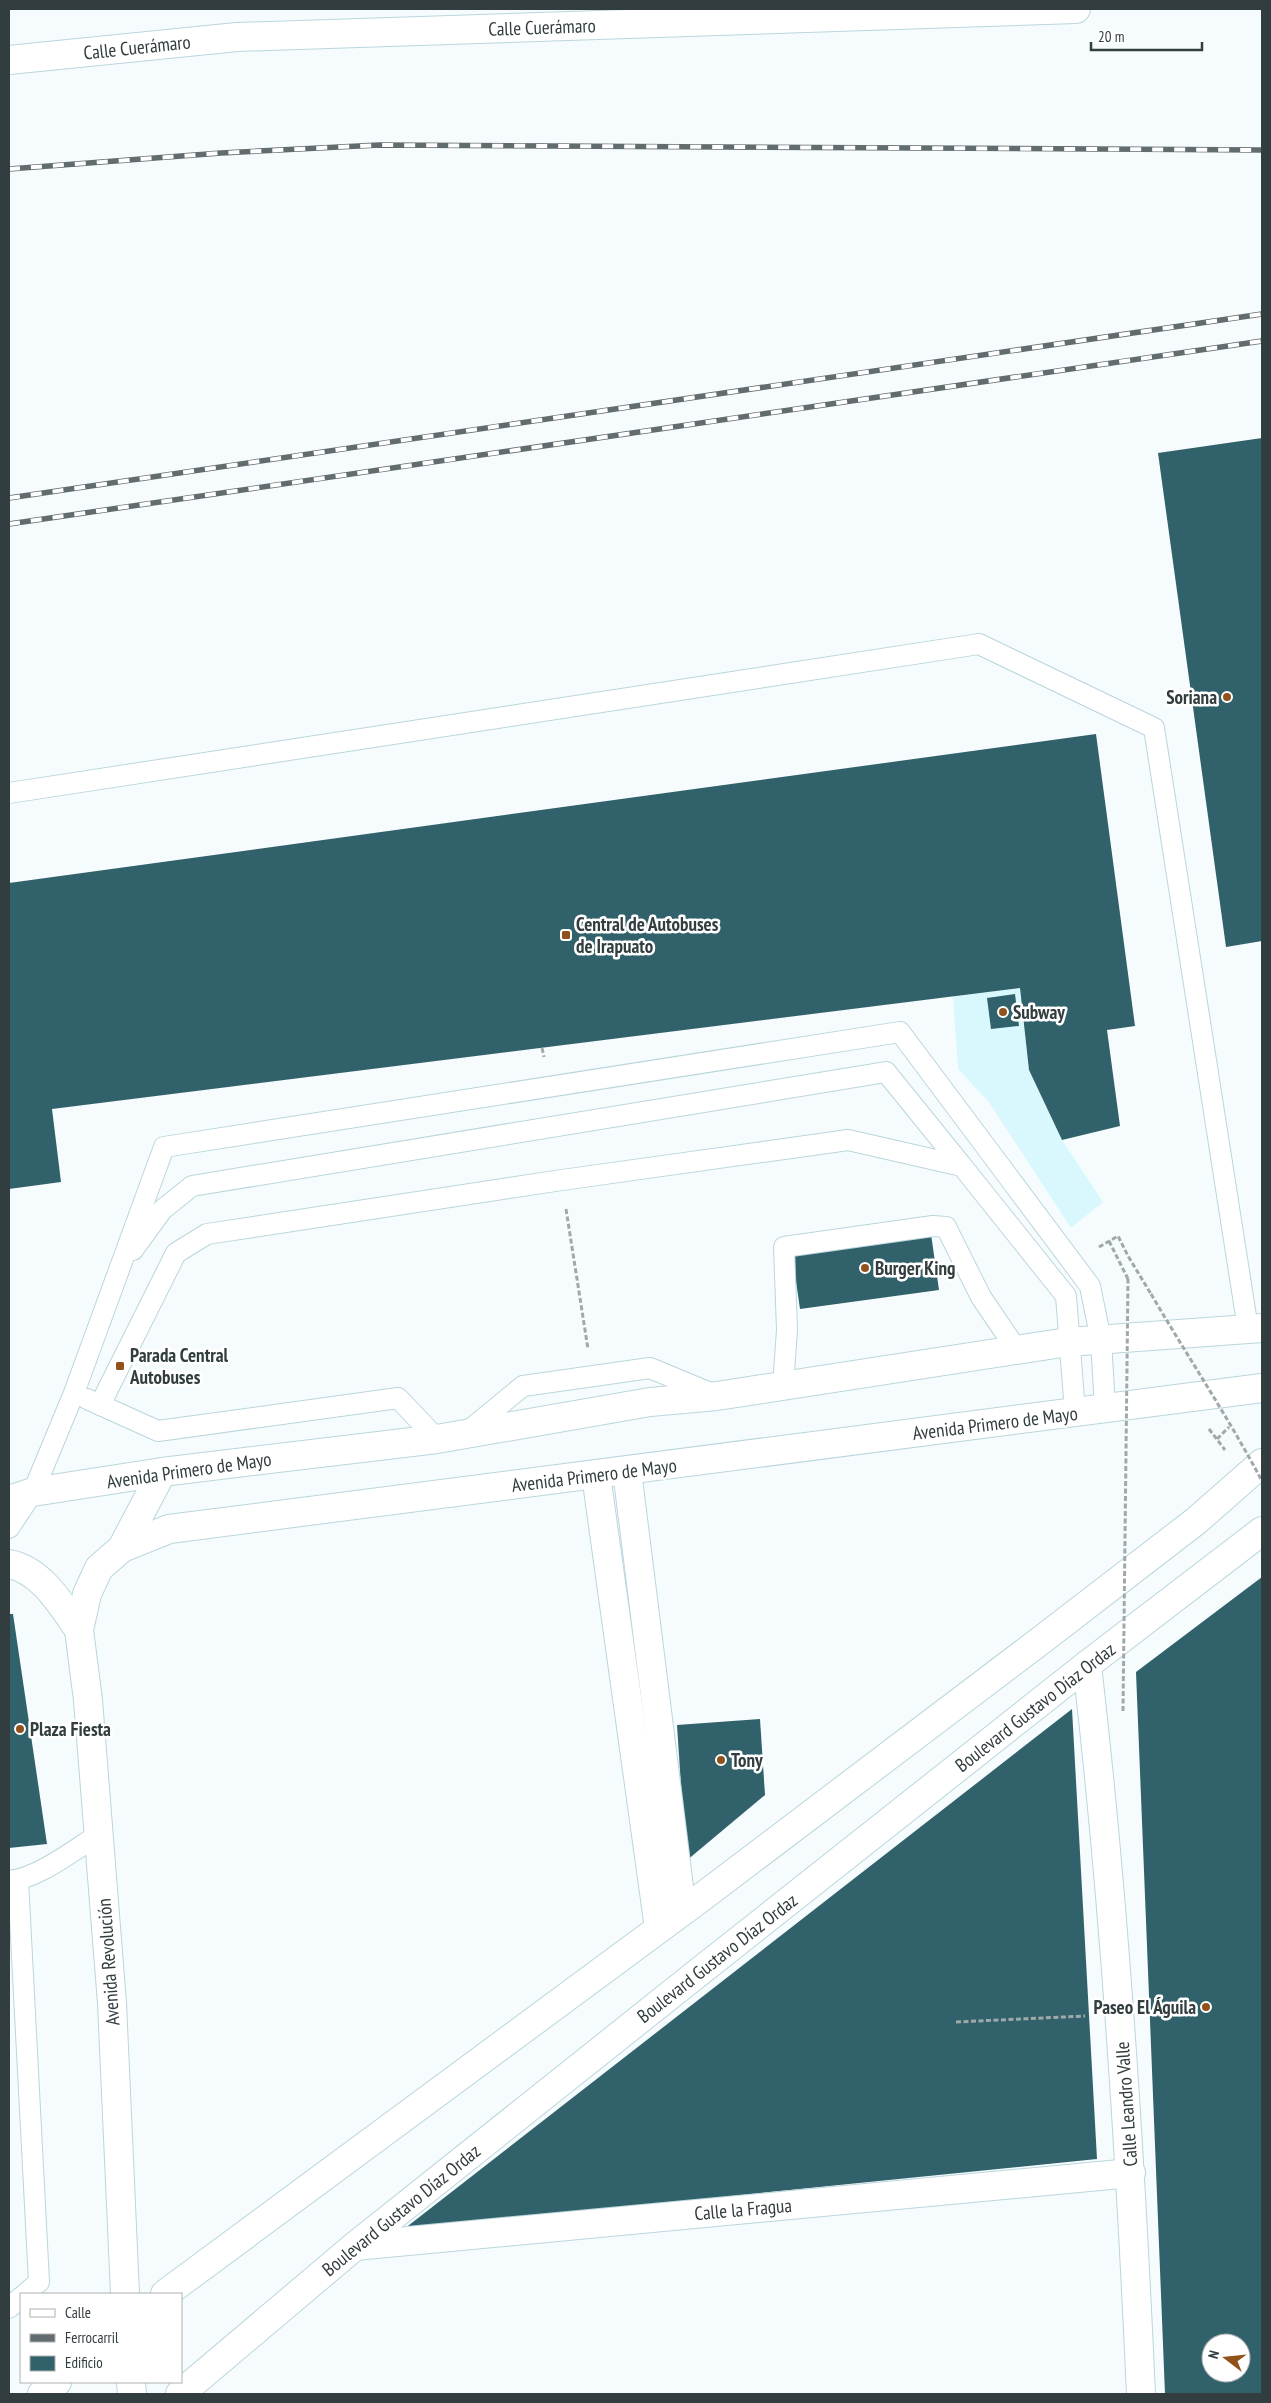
<svg xmlns="http://www.w3.org/2000/svg" width="1271" height="2403" viewBox="0 0 1271 2403" font-family="'PT Sans Narrow',sans-serif">
	<style>
		.built { fill: #d9f8fe }
		.building { fill: #31616a; fill-rule: evenodd }
		.lines { fill: none; stroke-linecap: round; stroke-linejoin: round }
		.service-casing { stroke: #bad6dc; stroke-width: 22 }
		.pedestrian-casing { stroke: #bad6dc; stroke-width: 30 }
		.minor-casing { stroke: #bad6dc; stroke-width: 30 }
		.tertiary-casing { stroke: #bad6dc; stroke-width: 30 }
		.primary-casing { stroke: #bad6dc; stroke-width: 30 }
		.path { stroke: #a0a9aa; stroke-width: 3; stroke-dasharray: 5 2.5; stroke-linecap: butt }
		.service { stroke: #fff; stroke-width: 20 }
		.pedestrian { stroke: #fff; stroke-width: 28 }
		.minor { stroke: #fff; stroke-width: 28 }
		.tertiary { stroke: #fff; stroke-width: 28 }
		.primary { stroke: #fff; stroke-width: 28 }
		.rail-casing { stroke: #626c6e; stroke-width: 5.5 }
		.rail { stroke: #fff; stroke-width: 4; stroke-dasharray: 11; stroke-linecap: butt }
		.path-bridge { stroke: #a0a9aa; stroke-width: 3; stroke-dasharray: 5 2.5; stroke-linecap: butt }
		.poi-dot { fill: #91511b; stroke: #fff; stroke-width: 2 }
		.labels { text-anchor: middle; stroke-width: 5; stroke-linejoin: round; paint-order: stroke }
		.street-label { font-size: 19px; fill: #323d3f; stroke: #fff }
		.poi-label { font-size: 19px; font-weight: bold; fill: #323d3f; stroke: #fff; text-anchor: start }
	</style>
	<rect width="100%" height="100%" fill="#f6fcfd"/>
	<!-- built -->
	<polygon class="built" points="1020,988 1029,1071 1062,1140 1103,1202 1071,1228 988,1101 958,1069 953,996"/>
	<!-- building -->
	<g class="building">
		<polygon points="1262,438 1262,941 1226,947 1158,453"/>
		<polygon points="1096,734 1135,1026 1107,1030 1120,1126 1062,1140 1029,1070 1020,988 52,1109 61,1182 9,1189 9,883"/>
		<polygon points="1015,994 1019,1026 991,1029 987,998"/>
		<polygon points="930,1227 939,1290 800,1309 791,1246"/>
		<path d="M1262,1577V2394H1165L1136,1672ZM1211,2343H1241V2373H1211Z"/>
		<polygon points="9,1614 13,1614 47,1844 9,1848"/>
		<polygon points="1072,1709 1097,2159 404,2229"/>
		<polygon points="760,1719 765,1795 686,1861 677,1725"/>
	</g>
	<g class="lines">
		<defs>
			<g id="service">
				<polyline points="9,793 979,644 1154,728 1248,1329"/>
				<polyline points="133,1250 162,1210 192,1186 886,1072 962,1166"/>
				<polyline points="783,1386 787,1330 784,1247 933,1226 946,1227 981,1297 1017,1350"/>
				<polyline points="87,1399 158,1431 398,1398 437,1439"/>
				<polyline points="100,1405 176,1253 207,1234 562,1180 848,1140 962,1166 1066,1296 1075,1412"/>
				<polyline points="467,1432 523,1386 650,1368 715,1395"/>
				<polyline points="9,1528 33,1492 74,1393 164,1147 900,1032 1090,1286 1101,1340 1105,1408"/>
				<polyline points="18,1880 39,2282 25,2294"/>
				<path d="M9,1881C37,1879 74,1850 98,1835"/>
				<polyline points="9,2308 21,2297"/>
			</g>
			<g id="pedestrian">
				<polyline points="627,1471 682,1911"/>
				<polyline points="596,1475 659,1928"/>
			</g>
			<g id="minor">
				<polyline points="9,60 237,37 1076,9"/>
				<path d="M1087,1665C1115,1907 1130,2151 1141,2394"/>
				<polyline points="355,2246 1131,2173"/>
			</g>
			<g id="tertiary">
				<polyline points="9,1500 33,1492 162,1472 437,1439 650,1402 717,1396 1068,1342 1262,1328"/>
				<polyline points="122,1548 162,1472"/>
				<path d="M9,1564C41,1570 61,1604 79,1630"/>
				<polyline points="125,2294 112,2003 88,1700 79,1630 87,1594 99,1568 122,1548 169,1529 1262,1388"/>
				<polyline points="131,2382 132,2394"/>
			</g>
			<g id="primary">
				<polyline points="165,2294 702,1897 1044,1638 1196,1521 1262,1463"/>
				<polyline points="42,2394 57,2382"/>
				<polyline points="180,2394 355,2246 694,1976 1087,1665 1262,1531"/>
			</g>
		</defs>
		<!-- service casing -->
		<use href="#service" class="service-casing"/>
		<!-- pedestrian casing -->
		<use href="#pedestrian" class="pedestrian-casing"/>
		<!-- minor casing -->
		<use href="#minor" class="minor-casing"/>
		<!-- tertiary casing -->
		<use href="#tertiary" class="tertiary-casing"/>
		<!-- primary casing -->
		<use href="#primary" class="primary-casing"/>
		<!-- path -->
		<g class="path">
			<polyline points="542,1048 544,1057"/>
			<polyline points="566,1209 588,1349"/>
			<polyline points="1109,1241 1128,1279"/>
			<polyline points="1099,1247 1118,1236 1128,1256 1151,1294"/>
			<polyline points="1209,1429 1225,1450"/>
			<polyline points="1217,1439 1229,1427"/>
			<polyline points="956,2022 1085,2016"/>
		</g>
		<!-- service -->
		<use href="#service" class="service"/>
		<!-- pedestrian -->
		<use href="#pedestrian" class="pedestrian"/>
		<!-- minor -->
		<use href="#minor" class="minor"/>
		<!-- tertiary -->
		<use href="#tertiary" class="tertiary"/>
		<!-- primary -->
		<use href="#primary" class="primary"/>
		<defs>
			<g id="rail">
				<polyline points="9,169 221,153 379,145 1262,150"/>
				<polyline points="9,498 1262,314"/>
				<polyline points="9,524 1262,341"/>
			</g>
		</defs>
		<!-- rail casing -->
		<use href="#rail" class="rail-casing"/>
		<!-- rail -->
		<use href="#rail" class="rail"/>
		<!-- path-bridge -->
		<g class="path-bridge">
			<path d="M1151,1294C1188,1357 1228,1417 1262,1481"/>
			<polyline points="1123,1711 1128,1279"/>
		</g>
	</g>
	<!-- markers -->
	<g class="poi-dot">
		<circle cx="1227" cy="697" r="5"/>
		<rect x="561" y="930" width="10" height="10" rx="2.5"/>
		<circle cx="1003" cy="1012" r="5"/>
		<circle cx="865" cy="1268" r="5"/>
		<rect x="115" y="1361" width="10" height="10" rx="2.5"/>
		<circle cx="20" cy="1729" r="5"/>
		<circle cx="721" cy="1760" r="5"/>
		<circle cx="1206" cy="2007" r="5"/>
	</g>
	<g class="labels">
		<!-- street labels -->
		<g class="street-label">
			<text transform="translate(542 27) rotate(-2)" y="7">Calle Cuerámaro</text>
			<text transform="translate(137 47) rotate(-6)" y="7">Calle Cuerámaro</text>
			<text transform="translate(995 1423) rotate(-7)" y="7">Avenida Primero de Mayo</text>
			<text transform="translate(189 1470) rotate(-8)" y="7">Avenida Primero de Mayo</text>
			<text transform="translate(594 1475) rotate(-7)" y="7">Avenida Primero de Mayo</text>
			<text transform="translate(1035 1707) rotate(-38)" y="7">Boulevard Gustavo Díaz Ordaz</text>
			<text transform="translate(717 1958) rotate(-38)" y="7">Boulevard Gustavo Díaz Ordaz</text>
			<text transform="translate(108 1962) rotate(-94)" y="7">Avenida Revolución</text>
			<text transform="translate(1126 2104) rotate(-94)" y="7">Calle Leandro Valle</text>
			<text transform="translate(743 2209) rotate(-5)" y="7">Calle la Fragua</text>
			<text transform="translate(401 2210) rotate(-39)" y="7">Boulevard Gustavo Díaz Ordaz</text>
		</g>
		<!-- poi labels -->
		<g class="poi-label">
			<text x="1217" y="704" text-anchor="end">Soriana</text>
			<text x="576" y="931">Central de Autobuses<tspan x="576" dy="22">de Irapuato</tspan></text>
			<text x="1013" y="1019">Subway</text>
			<text x="875" y="1275">Burger King</text>
			<text x="130" y="1362">Parada Central<tspan x="130" dy="22">Autobuses</tspan></text>
			<text x="30" y="1736">Plaza Fiesta</text>
			<text x="731" y="1767">Tony</text>
			<text x="1196" y="2014" text-anchor="end">Paseo El Águila</text>
		</g>
	</g>
	<!-- border -->
	<rect width="1271" height="2403" fill="none" stroke="#323d3f" stroke-width="20"/>
	<!-- legend -->
	<rect x="20" y="2293" width="162" height="90" fill="#ffffff" stroke="#adb1b2"/>
	<rect x="30" y="2309" width="25" height="8" fill="#ffffff" stroke="#adb1b2"/>
	<text x="65" y="2318" font-size="15" fill="#323d3f">Calle</text>
	<rect x="30" y="2334" width="25" height="8" fill="#626c6e" stroke="#adb1b2"/>
	<text x="65" y="2343" font-size="15" fill="#323d3f">Ferrocarril</text>
	<rect x="30" y="2356" width="25" height="15" fill="#31616a" stroke="#adb1b2"/>
	<text x="65" y="2368" font-size="15" fill="#323d3f">Edificio</text>
	<!-- north arrow -->
	<g transform="translate(1226 2358) rotate(286)"><circle r="24" fill="#ffffff" stroke="#adb1b2"/>
	<path d="M0-4L9 19L0 12L-9 19Z" fill="#91511b"/>
	<text y="-8" font-size="14" font-weight="bold" text-anchor="middle" fill="#323d3f">N</text>
	</g>
	<!-- scale -->
	<path d="M1091 42v8h111v-8" fill="none" stroke="#323d3f" stroke-width="2.5"/>
	<text x="1098" y="42" font-size="15" fill="#323d3f" stroke="#ffffff" stroke-width="4" paint-order="stroke">20 m</text>
</svg>
